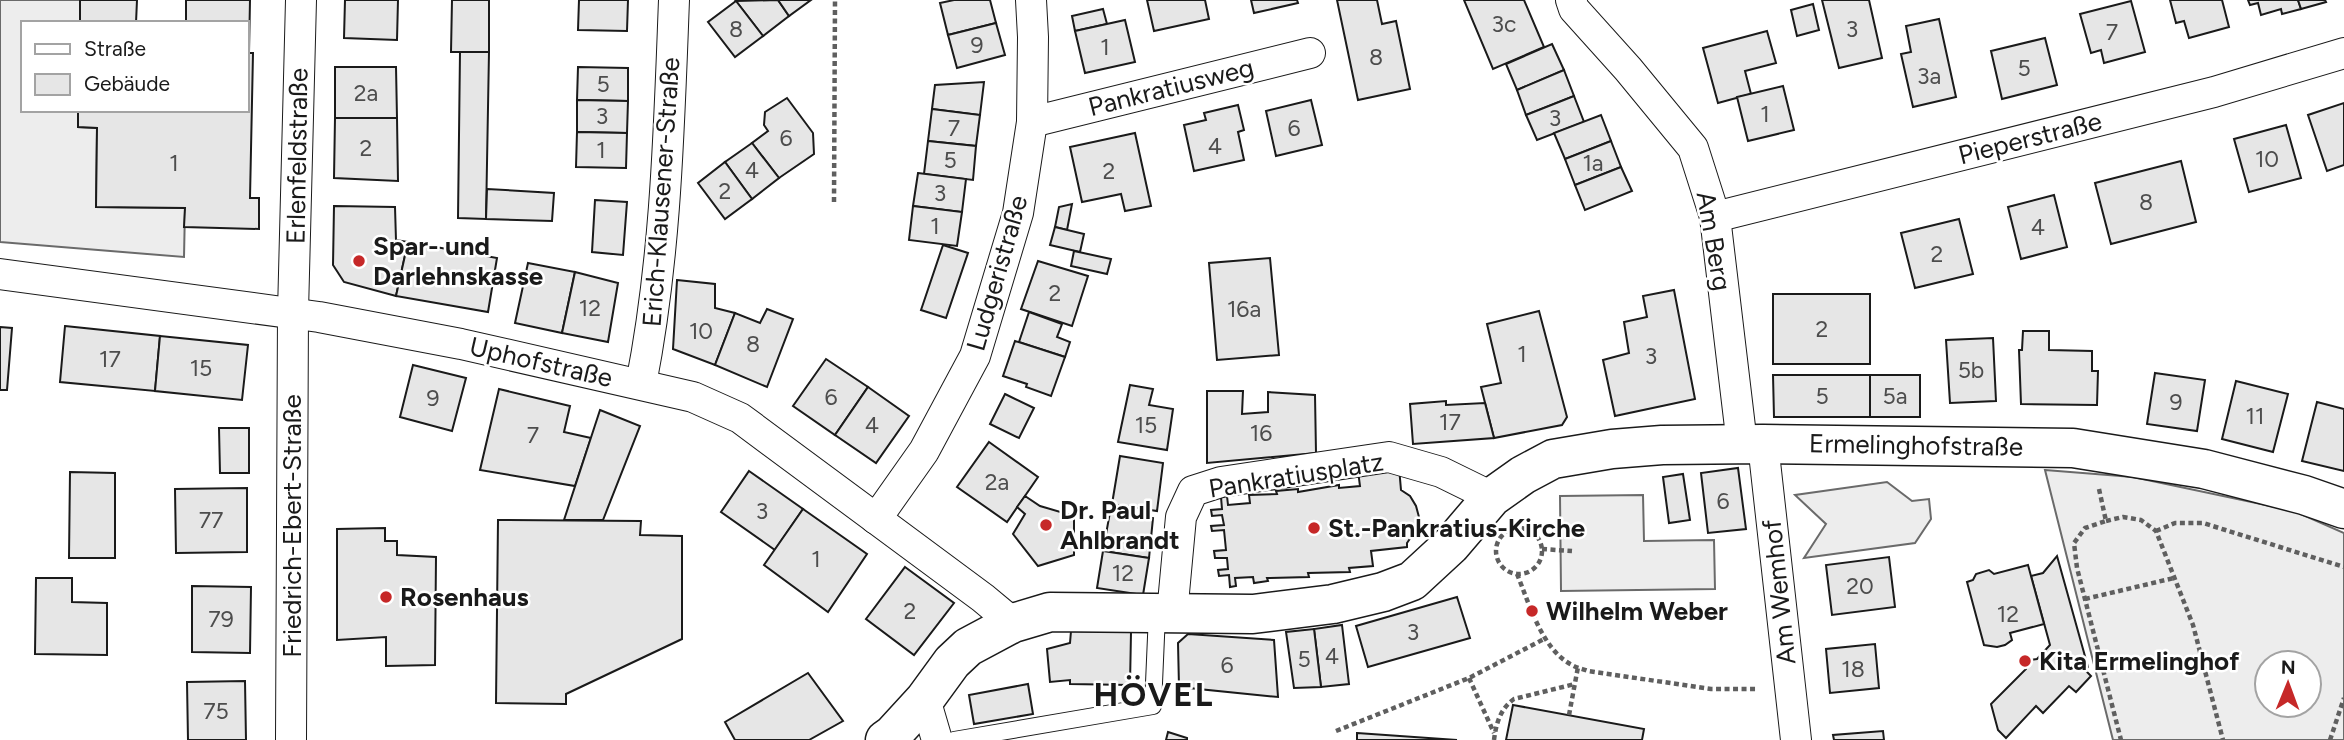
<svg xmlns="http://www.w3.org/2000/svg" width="2344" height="740" viewBox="0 0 2344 740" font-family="Figtree,sans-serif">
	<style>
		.built { fill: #ededed; stroke: #6a6a6a; stroke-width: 2; fill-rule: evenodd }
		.building { fill: #e6e6e6; stroke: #1a1a1a; stroke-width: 2 }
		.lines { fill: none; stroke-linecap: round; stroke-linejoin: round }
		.lane-casing { stroke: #1a1a1a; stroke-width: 18 }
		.street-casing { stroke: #1a1a1a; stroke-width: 32 }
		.secondary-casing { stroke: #1a1a1a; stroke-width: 41 }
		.path { stroke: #5f5f5f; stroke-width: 4.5; stroke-dasharray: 5 3.5; stroke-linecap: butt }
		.lane { stroke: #fff; stroke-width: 16 }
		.street { stroke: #fff; stroke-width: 30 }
		.secondary { stroke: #fff; stroke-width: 38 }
		.poi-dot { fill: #c62828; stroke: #fff; stroke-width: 2.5 }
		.labels { text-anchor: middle; stroke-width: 5; stroke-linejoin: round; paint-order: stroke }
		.number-label { font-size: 23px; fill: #4d4d4d }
		.street-label { font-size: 26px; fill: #1a1a1a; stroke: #fff }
		.poi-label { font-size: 26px; font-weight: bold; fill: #1a1a1a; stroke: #fff; text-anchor: start }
		.district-label { font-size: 33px; font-weight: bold; letter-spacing: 2px; fill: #1a1a1a; stroke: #fff }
	</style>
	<rect width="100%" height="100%" fill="#fff"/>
	<!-- built -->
	<g class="built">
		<polygon points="0,0 80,0 80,23 23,23 23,110 78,110 78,127 97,128 96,207 185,208 184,257 0,242"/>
		<path d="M2045,470L2133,477L2294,511L2344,533V740H2113ZM2267,663H2309V705H2267Z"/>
		<polygon points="1887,482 1912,501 1929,499 1931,519 1915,543 1804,558 1826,524 1795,495"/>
		<polygon points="1643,495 1644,541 1714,540 1715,589 1561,591 1560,496"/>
	</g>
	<!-- building -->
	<g class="building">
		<polygon points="80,0 137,0 136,23 80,23"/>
		<polygon points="186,0 250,0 249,53 247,53 247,23 186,23"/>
		<polygon points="345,0 398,0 397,40 344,38"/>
		<polygon points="452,0 489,0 489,52 451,52"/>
		<polygon points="579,0 628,0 627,31 578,30"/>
		<polygon points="778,0 789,16 763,36 736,1"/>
		<polygon points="778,0 811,0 789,16"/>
		<polygon points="954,0 990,0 996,23 948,35 940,3"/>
		<polygon points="1147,0 1205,0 1209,19 1154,31"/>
		<polygon points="1251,0 1297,0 1298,3 1254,13"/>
		<polygon points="1337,0 1377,0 1382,24 1396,21 1410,89 1358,100"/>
		<polygon points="1464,0 1524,0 1544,47 1493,69"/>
		<polygon points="1822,0 1869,0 1882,58 1839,68"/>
		<polygon points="2170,0 2222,0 2229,27 2189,38 2184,21 2176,23"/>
		<polygon points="2248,0 2298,0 2301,9 2282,14 2281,9 2261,15 2258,3 2250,5"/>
		<polygon points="2298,0 2325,0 2326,2 2301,9"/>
		<polygon points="736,1 763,36 735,57 708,22"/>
		<polygon points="2131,1 2145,52 2104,63 2101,50 2091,53 2080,14"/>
		<polygon points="1813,4 1819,30 1797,36 1791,10"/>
		<polygon points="1103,9 1107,24 1075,31 1072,16"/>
		<polygon points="1939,19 1956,97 1913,107 1901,54 1911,52 1906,26"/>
		<polygon points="1125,20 1135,62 1085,73 1075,31"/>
		<polygon points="996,23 1005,55 957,68 948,35"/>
		<polygon points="1767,31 1776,63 1745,71 1751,94 1718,103 1703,48"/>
		<polygon points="2045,38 2057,85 2002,99 1991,51"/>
		<polygon points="1552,44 1564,70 1517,90 1506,64"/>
		<polygon points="460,52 489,52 486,219 458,218"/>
		<polygon points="247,53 253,53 250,198 259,198 259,229 184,227 185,208 96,207 97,128 78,127 78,110 247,110"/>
		<polygon points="335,67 396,67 397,118 335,118"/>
		<polygon points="578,67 628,68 628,101 577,100"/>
		<polygon points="1564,70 1574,96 1526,115 1517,90"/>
		<polygon points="984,82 980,115 932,109 935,85"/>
		<polygon points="1783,86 1794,130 1748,141 1737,97"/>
		<polygon points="1574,96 1584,122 1537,140 1526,115"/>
		<polygon points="787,98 813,133 814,154 779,178 752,143 768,131 764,125 765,112"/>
		<polygon points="577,100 628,101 627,133 577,132"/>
		<polygon points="1311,100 1322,145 1276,156 1266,111"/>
		<polygon points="2344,103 2344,165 2327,171 2308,115"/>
		<polygon points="1238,105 1244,130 1238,132 1244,160 1194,171 1184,125 1206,120 1204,113"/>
		<polygon points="932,109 980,115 976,146 928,141"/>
		<polygon points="1601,115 1611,141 1565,159 1554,133"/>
		<polygon points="335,118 397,118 398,181 334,178"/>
		<polygon points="2286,125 2301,178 2249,192 2234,139"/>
		<polygon points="577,132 627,133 626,168 576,167"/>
		<polygon points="1135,133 1151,206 1125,211 1121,194 1082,202 1070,147"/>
		<polygon points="928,141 976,146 973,180 924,174"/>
		<polygon points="1611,141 1621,167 1575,185 1565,159"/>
		<polygon points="752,143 779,178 752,199 725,162"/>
		<polygon points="2181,161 2196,222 2111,244 2095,183"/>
		<polygon points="725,162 752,199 725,219 698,183"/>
		<polygon points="1621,167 1632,191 1585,210 1575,185"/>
		<polygon points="918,173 966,179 962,212 913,206"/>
		<polygon points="487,189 554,193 552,221 486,219"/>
		<polygon points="2054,195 2067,247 2021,259 2008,207"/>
		<polygon points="595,200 627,202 623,255 592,252"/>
		<polygon points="1072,204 1067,230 1055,227 1059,207"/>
		<polygon points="334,206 395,207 396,240 408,242 396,296 344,282 333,265"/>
		<polygon points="913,206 962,212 957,246 909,240"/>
		<polygon points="1959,219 1973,274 1915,288 1901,233"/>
		<polygon points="1055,227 1084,234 1080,252 1050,245"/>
		<polygon points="408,242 497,258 488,312 396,296"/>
		<polygon points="943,245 968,253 946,318 921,310"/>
		<polygon points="1074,251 1111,259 1107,274 1071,266"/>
		<polygon points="1270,258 1279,355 1217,360 1209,263"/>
		<polygon points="1038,261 1088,276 1072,326 1021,309"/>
		<polygon points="528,263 575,272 562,333 515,323"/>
		<polygon points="575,272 618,283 608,342 562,333"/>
		<polygon points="677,280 715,284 715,308 735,313 715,365 673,349"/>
		<polygon points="1674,290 1695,399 1615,416 1603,360 1629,353 1624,322 1647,317 1643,296"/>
		<rect x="1773" y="294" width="97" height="70"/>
		<polygon points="767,309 793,319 767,387 715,365 735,313 760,323"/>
		<polygon points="1539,311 1567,417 1562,425 1494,438 1481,387 1501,383 1487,324"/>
		<polygon points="1029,312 1062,324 1057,337 1070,342 1065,357 1019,342"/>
		<polygon points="65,326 160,336 155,391 60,382"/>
		<polygon points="0,327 12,328 7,390 0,390"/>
		<polygon points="2023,331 2049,331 2049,350 2092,351 2092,371 2098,371 2097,405 2021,404 2019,350 2022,350"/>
		<polygon points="160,336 248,345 242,400 155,391"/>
		<polygon points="1993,338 1996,401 1950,403 1946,340"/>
		<polygon points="1015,341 1065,357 1051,396 1026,387 1027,384 1003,376"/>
		<polygon points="826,359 868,387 835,435 793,406"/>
		<polygon points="413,365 466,378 452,431 400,417"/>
		<polygon points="2155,373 2205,380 2197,431 2147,424"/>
		<polygon points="1773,375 1870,375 1870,417 1774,417"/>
		<rect x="1870" y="375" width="50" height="42"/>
		<polygon points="2236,381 2288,394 2273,452 2222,439"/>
		<polygon points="1130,385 1153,389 1149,405 1173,409 1167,450 1118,442"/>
		<polygon points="868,387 909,416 876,463 835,435"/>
		<polygon points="499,389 570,406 564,432 591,438 575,486 480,470"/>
		<polygon points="1207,391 1243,391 1242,414 1268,412 1268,392 1315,395 1316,453 1207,463"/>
		<polygon points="1005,394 1034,408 1019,438 990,424"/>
		<polygon points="1446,401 1446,405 1485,403 1494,438 1413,444 1410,404"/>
		<polygon points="2317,402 2344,409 2344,471 2302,461"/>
		<polygon points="600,410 640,426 603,520 564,520"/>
		<polygon points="219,428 249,428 249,473 220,473"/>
		<polygon points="989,442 1038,477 1007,522 957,487"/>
		<polygon points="1120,456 1163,463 1157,511 1112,504"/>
		<polygon points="1399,467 1401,490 1410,496 1416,506 1419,517 1418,527 1407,543 1407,547 1371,551 1373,566 1349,568 1350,572 1308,573 1309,577 1267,578 1268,581 1254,583 1253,577 1235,578 1236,586 1230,587 1229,575 1219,576 1218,570 1228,569 1227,558 1215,558 1214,551 1226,550 1224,530 1212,531 1211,526 1224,525 1222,515 1212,516 1211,510 1222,509 1221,497 1227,496 1228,505 1250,503 1249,495 1277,494 1276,491 1298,489 1298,492 1339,485 1339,488 1360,486 1358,471"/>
		<polygon points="1738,468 1746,529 1708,533 1701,473"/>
		<polygon points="749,471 803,509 775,550 721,512"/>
		<polygon points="70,472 115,473 115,558 69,558"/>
		<polygon points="1683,474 1690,520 1669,523 1663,477"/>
		<polygon points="247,488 247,552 176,553 175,489"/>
		<polygon points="1025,496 1040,506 1074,516 1074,555 1038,566 1013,534 1025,514 1017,507"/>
		<polygon points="803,509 867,554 828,612 764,565"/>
		<polygon points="1110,512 1153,518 1149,558 1103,551"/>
		<polygon points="498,520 641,521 640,535 682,536 682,639 566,694 566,704 496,703"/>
		<polygon points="385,528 385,541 397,541 397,555 436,557 435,665 386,666 386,637 337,640 337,529"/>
		<polygon points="1103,551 1149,558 1143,595 1097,588"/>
		<polygon points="2057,556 2088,667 2085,670 2091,676 2076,692 2069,686 2043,713 2036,706 2006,738 1998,730 1991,704 2026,669 2024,661 2037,659 2050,645 2031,576 2043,573"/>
		<polygon points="1889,557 1895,607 1832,615 1826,565"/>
		<polygon points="2028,565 2044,624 2010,633 2012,640 2005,645 1997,647 1984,645 1967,582 1973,580 1976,574 1989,570 1994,574"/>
		<polygon points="905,567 954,603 914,655 866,619"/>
		<polygon points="36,578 72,578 72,602 107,603 107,655 35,654"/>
		<polygon points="192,586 251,587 250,653 192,652"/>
		<polygon points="1457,597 1470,638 1368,667 1356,626"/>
		<polygon points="1342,625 1349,684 1321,687 1314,629"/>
		<polygon points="1314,629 1321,687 1294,688 1286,632"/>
		<polygon points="1071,631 1131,632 1130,685 1070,684 1070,680 1050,682 1047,649 1070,643"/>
		<polygon points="1188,634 1274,640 1278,697 1179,687 1178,643"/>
		<polygon points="1875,644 1879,688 1830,693 1826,649"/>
		<polygon points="808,673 843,721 809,740 735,740 725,722"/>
		<polygon points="245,681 246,740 188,740 187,682"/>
		<polygon points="1028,684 1033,714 974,724 969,695"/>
		<polygon points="1513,705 1644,729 1642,740 1506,740"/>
		<polygon points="1883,731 1884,740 1834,740 1833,735"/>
		<polygon points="1168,732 1187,738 1187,740 1166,740"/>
		<polygon points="1357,733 1457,740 1357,740"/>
	</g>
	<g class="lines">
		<defs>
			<polyline id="lane" points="954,740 1153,706 1157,614"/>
			<g id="street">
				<polyline points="1571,0 1574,9 1628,69 1693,148 1715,217 1742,444"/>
				<polyline points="1032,122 1310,53"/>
				<polyline points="1715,217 2214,92 2344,53"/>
				<polyline points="0,274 319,317 461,344 693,397 740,418 983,598 1013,623"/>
				<path d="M641,384C666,257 669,129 674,0"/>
				<polyline points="1763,444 1796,740"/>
				<polyline points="876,519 924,451 975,356 1018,213 1032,122 1033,37 1031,0"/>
				<polyline points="1172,614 1181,517 1193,491 1221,482 1389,457 1441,472 1492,497"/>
				<polyline points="925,699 937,740"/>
				<polyline points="291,740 293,312 301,0"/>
			</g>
			<polyline id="secondary" points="885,740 892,735 925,699 952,662 968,647 1013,623 1050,612 1253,614 1333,604 1383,592 1412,581 1451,545 1492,497 1523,475 1553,459 1612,449 1662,445 1763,444 2073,448 2204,469 2304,495 2344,509"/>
		</defs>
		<!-- lane casing -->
		<use href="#lane" class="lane-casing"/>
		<!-- street casing -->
		<use href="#street" class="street-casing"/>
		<!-- secondary casing -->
		<use href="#secondary" class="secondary-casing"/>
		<!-- path -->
		<g class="path">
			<polyline points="834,202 835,0"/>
			<polyline points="2099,489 2106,521 2085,528 2074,543 2077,568 2121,740"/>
			<polyline points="2106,521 2123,517 2141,520 2156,531 2193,625 2223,740"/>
			<circle cx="1519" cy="551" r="23"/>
			<polyline points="2156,531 2175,523 2203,523 2344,567"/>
			<polyline points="1542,549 1572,551"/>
			<path d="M1517,574C1529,603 1542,650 1572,665C1577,668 1583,669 1588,671L1711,689H1758"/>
			<polyline points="2085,599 2174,578"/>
			<polyline points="1469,678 1494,733"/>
			<polyline points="1569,715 1578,667"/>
			<polyline points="1336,731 1469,678 1546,638"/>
			<path d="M1494,740C1496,724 1500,709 1514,699L1575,684"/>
			<polyline points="2330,740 2344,698"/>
		</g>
		<!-- lane -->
		<use href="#lane" class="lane"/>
		<!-- street -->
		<use href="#street" class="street"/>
		<!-- secondary -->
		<use href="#secondary" class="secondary"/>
	</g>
	<!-- markers -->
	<g class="poi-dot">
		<circle cx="359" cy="261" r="7"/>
		<circle cx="1046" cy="525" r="7"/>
		<circle cx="1314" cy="528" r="7"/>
		<circle cx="386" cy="597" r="7"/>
		<circle cx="1532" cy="611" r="7"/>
		<circle cx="2025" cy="661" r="7"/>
	</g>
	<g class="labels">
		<!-- number labels -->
		<g class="number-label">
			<text x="1504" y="32">3c</text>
			<text x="736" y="37">8</text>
			<text x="1852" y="37">3</text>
			<text x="2112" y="40">7</text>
			<text x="977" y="53">9</text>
			<text x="1105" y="55">1</text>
			<text x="1376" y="65">8</text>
			<text x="2024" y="76">5</text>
			<text x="1929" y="84">3a</text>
			<text x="603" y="92">5</text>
			<text x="366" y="101">2a</text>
			<text x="1765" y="122">1</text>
			<text x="602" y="124">3</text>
			<text x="1555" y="126">3</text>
			<text x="954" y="136">7</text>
			<text x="1294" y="136">6</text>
			<text x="786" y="146">6</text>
			<text x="1215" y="154">4</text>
			<text x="366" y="156">2</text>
			<text x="601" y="158">1</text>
			<text x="2267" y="167">10</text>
			<text x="950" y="168">5</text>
			<text x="174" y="171">1</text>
			<text x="1593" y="171">1a</text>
			<text x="752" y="178">4</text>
			<text x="1109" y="179">2</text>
			<text x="725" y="199">2</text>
			<text x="940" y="201">3</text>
			<text x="2146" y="210">8</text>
			<text x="935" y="234">1</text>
			<text x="2038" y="235">4</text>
			<text x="1937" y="262">2</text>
			<text x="1055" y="301">2</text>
			<text x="590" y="316">12</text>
			<text x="1244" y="317">16a</text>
			<text x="1822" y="337">2</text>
			<text x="701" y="339">10</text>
			<text x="753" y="352">8</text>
			<text x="1522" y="362">1</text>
			<text x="1651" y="364">3</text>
			<text x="110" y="367">17</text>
			<text x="201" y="376">15</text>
			<text x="1971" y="378">5b</text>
			<text x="1822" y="404">5</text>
			<text x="1895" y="404">5a</text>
			<text x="831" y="405">6</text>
			<text x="433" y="406">9</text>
			<text x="2176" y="410">9</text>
			<text x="2255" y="424">11</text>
			<text x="1450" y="430">17</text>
			<text x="872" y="433">4</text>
			<text x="1146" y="433">15</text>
			<text x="1261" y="441">16</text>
			<text x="533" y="443">7</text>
			<text x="997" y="490">2a</text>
			<text x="1723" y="509">6</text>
			<text x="762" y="519">3</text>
			<text x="211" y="528">77</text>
			<text x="816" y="567">1</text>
			<text x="1123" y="581">12</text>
			<text x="1860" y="594">20</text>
			<text x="910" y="619">2</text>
			<text x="2008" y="622">12</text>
			<text x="221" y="627">79</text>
			<text x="1413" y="640">3</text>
			<text x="1332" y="664">4</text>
			<text x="1304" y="667">5</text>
			<text x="1227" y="673">6</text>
			<text x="1853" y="677">18</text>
			<text x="216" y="719">75</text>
		</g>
		<!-- street labels -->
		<g class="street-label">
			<text transform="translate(1171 87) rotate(-14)" y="9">Pankratiusweg</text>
			<text transform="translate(2030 138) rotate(-14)" y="9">Pieperstraße</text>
			<text transform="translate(297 156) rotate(-89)" y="9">Erlenfeldstraße</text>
			<text transform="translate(661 192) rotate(-86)" y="9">Erich-Klausener-Straße</text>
			<text transform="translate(1714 241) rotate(80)" y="9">Am Berg</text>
			<text transform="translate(997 273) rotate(-74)" y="9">Ludgeristraße</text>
			<text transform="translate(541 362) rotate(13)" y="9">Uphofstraße</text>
			<text transform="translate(1916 445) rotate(1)" y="9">Ermelinghofstraße</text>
			<text transform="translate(1296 475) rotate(-9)" y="9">Pankratiusplatz</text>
			<text transform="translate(292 526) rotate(-90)" y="9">Friedrich-Ebert-Straße</text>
			<text transform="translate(1779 592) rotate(-96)" y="9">Am Wemhof</text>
		</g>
		<!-- poi labels -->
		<g class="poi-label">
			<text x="373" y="255">Spar- und<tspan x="373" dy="30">Darlehnskasse</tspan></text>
			<text x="1060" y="519">Dr. Paul<tspan x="1060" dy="30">Ahlbrandt</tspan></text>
			<text x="1328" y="537">St.-Pankratius-Kirche</text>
			<text x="400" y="606">Rosenhaus</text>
			<text x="1546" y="620">Wilhelm Weber</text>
			<text x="2039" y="670">Kita Ermelinghof</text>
		</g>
		<!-- district labels -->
		<g class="district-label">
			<text x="1154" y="706">HÖVEL</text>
		</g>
	</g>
	<!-- legend -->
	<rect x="21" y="21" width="228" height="91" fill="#ffffff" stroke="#a3a3a3" stroke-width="2"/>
	<rect x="35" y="44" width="35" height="10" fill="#ffffff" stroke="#a3a3a3" stroke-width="2"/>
	<text x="84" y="56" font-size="21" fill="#1a1a1a">Straße</text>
	<rect x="35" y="74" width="35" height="21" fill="#e6e6e6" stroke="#a3a3a3" stroke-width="2"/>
	<text x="84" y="91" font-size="21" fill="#1a1a1a">Gebäude</text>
	<!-- north arrow -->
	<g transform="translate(2288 684) rotate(1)"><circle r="33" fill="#ffffff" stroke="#a3a3a3" stroke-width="2"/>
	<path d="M0-5L12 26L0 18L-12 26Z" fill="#c62828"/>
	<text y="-10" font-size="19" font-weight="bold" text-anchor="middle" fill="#1a1a1a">N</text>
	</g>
</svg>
